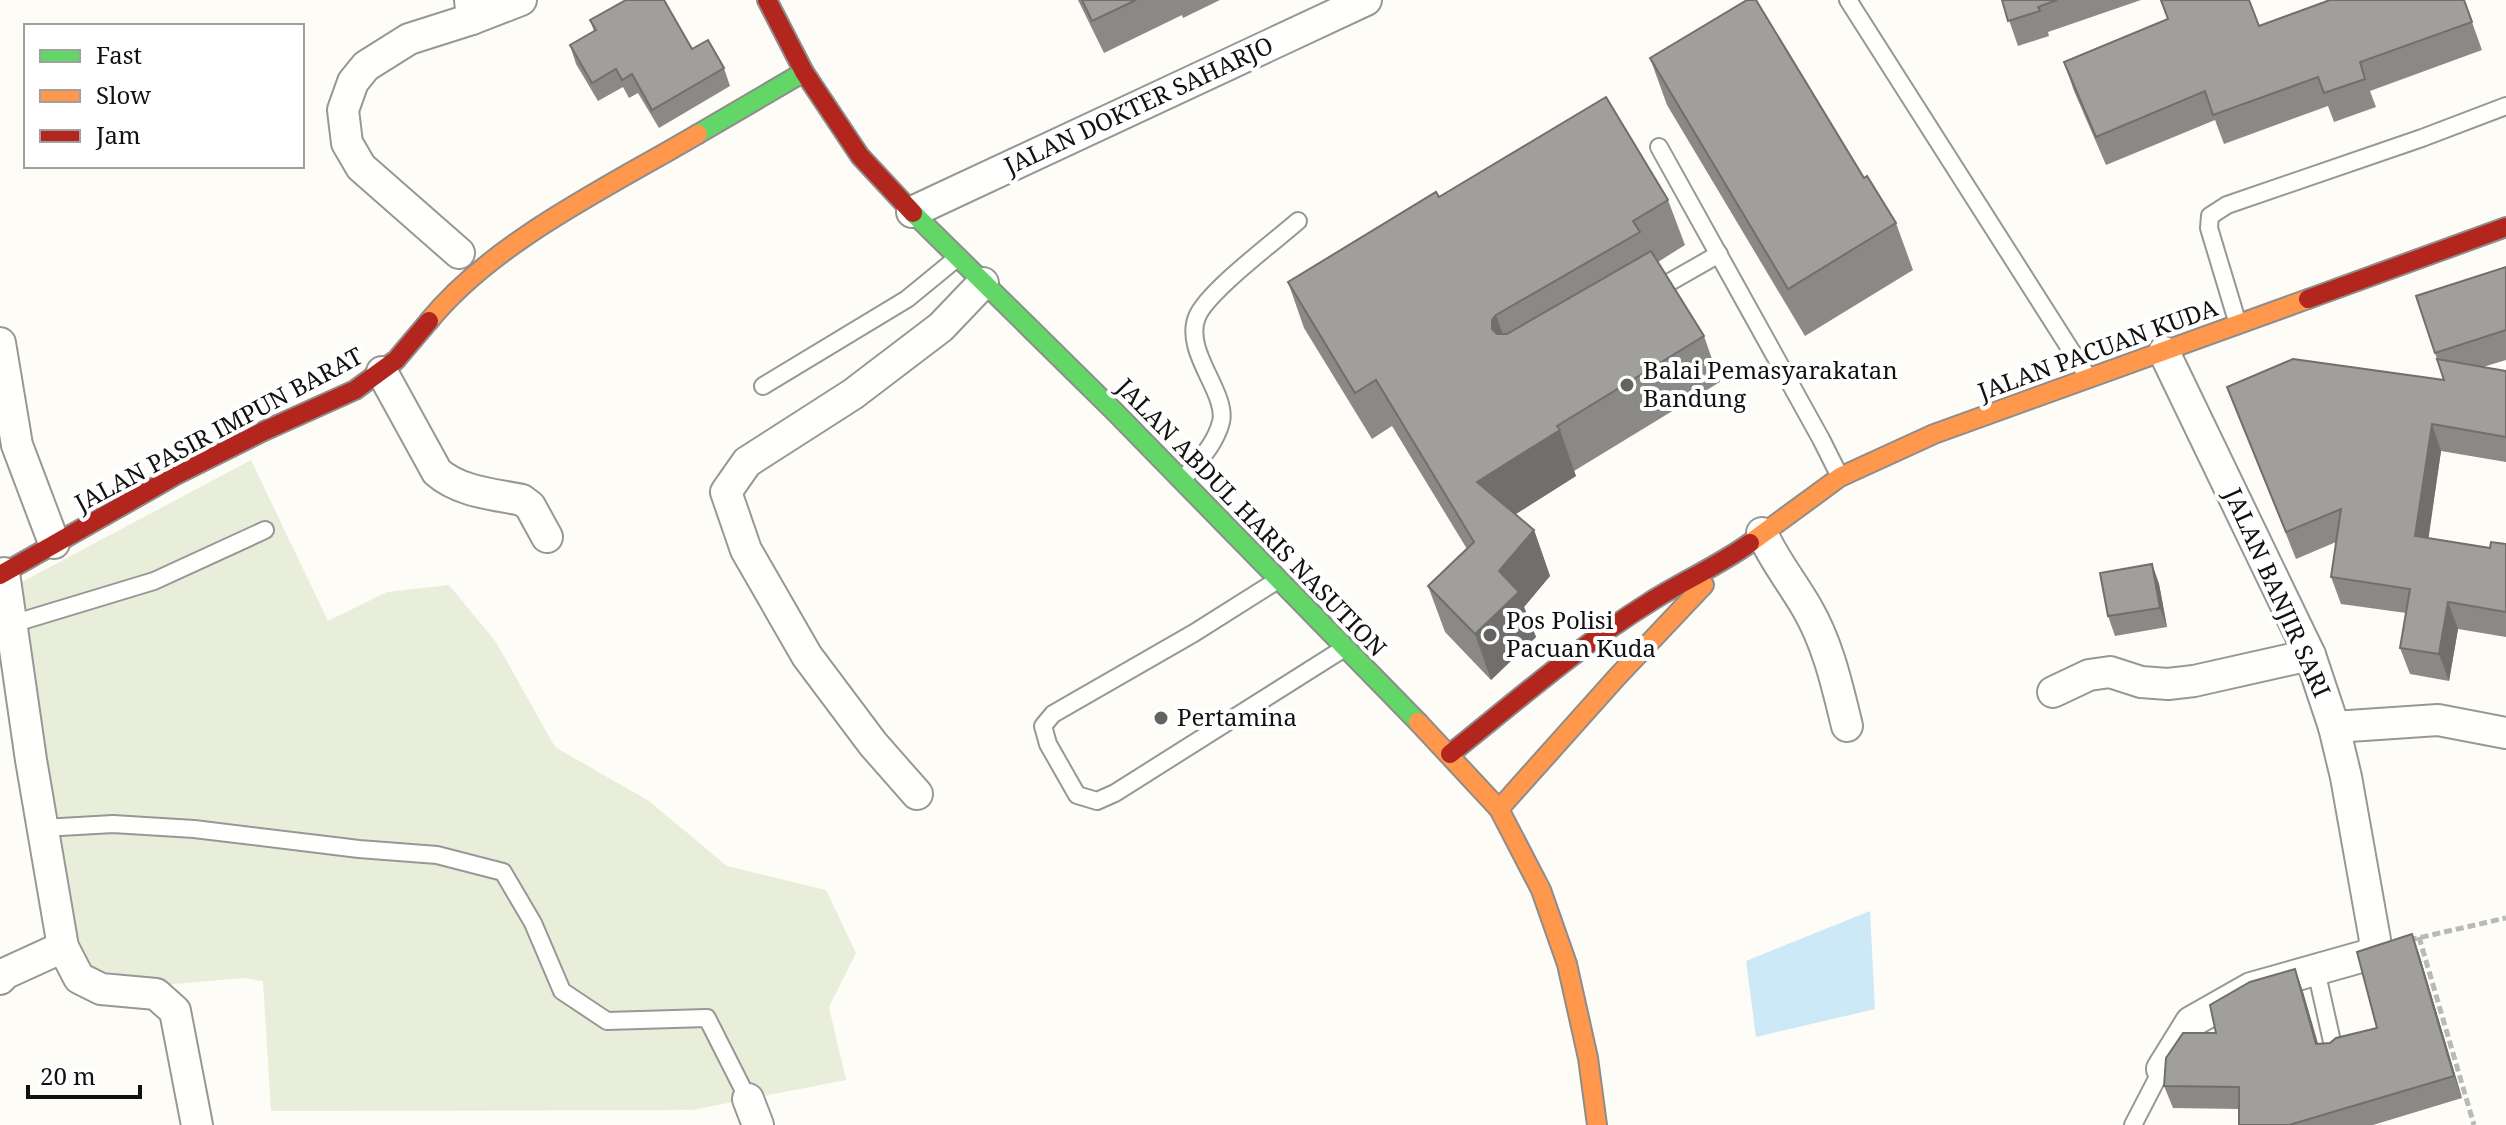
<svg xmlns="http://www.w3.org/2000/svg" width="2506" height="1125" viewBox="0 0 2506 1125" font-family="'Noto Serif',serif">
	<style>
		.cemetery { fill: #e9eedb }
		.water { fill: #cde8f7 }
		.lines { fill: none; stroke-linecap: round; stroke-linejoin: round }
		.lane-casing { stroke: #979795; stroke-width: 20 }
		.street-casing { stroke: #979795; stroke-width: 34 }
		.fast-casing { stroke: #8e8d8b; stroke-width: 22 }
		.slow-casing { stroke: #8e8d8b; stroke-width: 22 }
		.jam-casing { stroke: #8e8d8b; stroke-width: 22 }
		.path { stroke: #b9b9b8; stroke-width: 5; stroke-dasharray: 8 4; stroke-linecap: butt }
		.lane { stroke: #fffffe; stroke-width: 16 }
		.street { stroke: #fffffe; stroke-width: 30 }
		.fast { stroke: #63d668; stroke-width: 18 }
		.slow { stroke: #ff974d; stroke-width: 18 }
		.jam { stroke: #b3261e; stroke-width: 18 }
		.wall { fill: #8a8986 }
		.shaded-wall { fill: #716f6d }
		.building { fill: #a19f9c; stroke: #716f6d; stroke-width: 2 }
		.poi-dot { fill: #646362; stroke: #fff; stroke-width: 3 }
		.labels { text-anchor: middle; stroke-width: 8; stroke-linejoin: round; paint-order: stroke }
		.street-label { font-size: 24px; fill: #111; stroke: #fff }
		.poi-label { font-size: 24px; fill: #111; stroke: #fff; text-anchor: start }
	</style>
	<rect width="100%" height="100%" fill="#fdfcf7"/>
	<!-- cemetery -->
	<polygon class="cemetery" points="251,460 328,621 387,592 449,585 496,642 555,747 649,801 727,866 826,890 856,953 829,1007 846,1080 692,1110 271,1111 263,981 243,978 106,990 88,967 77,941 18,584"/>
	<!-- water -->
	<polygon class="water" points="1870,911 1875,1009 1756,1037 1746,961"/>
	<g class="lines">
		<defs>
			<g id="lane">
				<polyline points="1848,0 2088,377"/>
				<polyline points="1659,147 1821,439 1839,475"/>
				<polyline points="1654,291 1719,254"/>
				<polyline points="2237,321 2209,228 2210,216 2227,205 2422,138 2506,106"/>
				<polyline points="763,386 907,299 957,258"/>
				<path d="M1184,478C1199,460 1215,445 1221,422C1228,393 1183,352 1197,317C1207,292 1274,242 1298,221"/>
				<polyline points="1278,580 1194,633 1053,714 1043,726 1048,744 1077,795 1097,801 1115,793 1343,649"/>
				<polyline points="12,624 154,581 265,530"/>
				<polyline points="43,828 113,824 194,829 359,849 437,855 503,872 533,923 562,991 607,1021 707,1018 748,1099"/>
				<polyline points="2316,970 2335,1055"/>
				<polyline points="2133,1125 2162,1069"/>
			</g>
			<g id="street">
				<polyline points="472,19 521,0"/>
				<polyline points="912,212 1366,0"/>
				<polyline points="459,253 361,167 347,143 343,110 353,82 366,66 409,39 472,19 470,0"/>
				<polyline points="0,343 17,445 54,543"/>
				<path d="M382,372L437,472C460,492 493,494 522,500L530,506L547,537"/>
				<path d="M1762,533C1774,560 1792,582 1807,608C1828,644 1837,685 1847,726"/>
				<polyline points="4,573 31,760 63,947 79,978 101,989 156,994 175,1011 197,1125"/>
				<polyline points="2053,692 2089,675 2110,672 2141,682 2168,684 2194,681 2310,655"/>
				<polyline points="2334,727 2438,720 2506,733"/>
				<polyline points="917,794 873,744 807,656 746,550 726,492 747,462 853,394 941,327 983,283"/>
				<polyline points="0,979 6,973 63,947"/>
				<polyline points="2162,1069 2191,1022 2251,988 2368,955 2373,949 2375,940 2346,777 2334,727 2310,655 2164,352"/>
				<polyline points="748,1099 758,1125"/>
			</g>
			<g id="fast">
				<polyline points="698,134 804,72"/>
				<polyline points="913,213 1114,411 1418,722"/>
			</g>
			<g id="slow">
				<path d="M429,321C494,241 610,186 698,134"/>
				<polyline points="1750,543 1840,477 1934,434 2308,299"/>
				<polyline points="1418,722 1499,809 1541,890 1567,964 1588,1058 1597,1125"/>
				<polyline points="1499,809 1617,677 1704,585"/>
			</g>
			<g id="jam">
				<polyline points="767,0 804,72 860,156 913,213"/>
				<polyline points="2308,299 2506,227"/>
				<polyline points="0,575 176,475 264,431 355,390 396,360 429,321"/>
				<path d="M1450,754C1515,702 1579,646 1650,602C1683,581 1718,566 1750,543"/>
			</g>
		</defs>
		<!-- lane casing -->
		<use href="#lane" class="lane-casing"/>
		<!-- street casing -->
		<use href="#street" class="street-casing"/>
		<!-- fast casing -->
		<use href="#fast" class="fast-casing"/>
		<!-- slow casing -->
		<use href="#slow" class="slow-casing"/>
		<!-- jam casing -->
		<use href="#jam" class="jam-casing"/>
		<!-- path -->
		<g class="path">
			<polyline points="2419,937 2474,1125"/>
			<polyline points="2409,940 2506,918"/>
		</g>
		<!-- lane -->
		<use href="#lane" class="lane"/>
		<!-- street -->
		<use href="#street" class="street"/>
		<!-- fast -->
		<use href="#fast" class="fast"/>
		<!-- slow -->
		<use href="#slow" class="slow"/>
		<!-- jam -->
		<use href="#jam" class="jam"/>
	</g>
	<!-- wall -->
	<g class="wall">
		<polygon points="625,0 664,0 692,49 724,68 730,86 659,128 638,93 629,98 623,87 598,101 576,64 570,45 594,31 590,20"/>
		<polygon points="1078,0 1220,0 1183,18 1182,15 1104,53"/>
		<polygon points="2002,0 2141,0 2048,32 2049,36 2018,46"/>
		<polygon points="2160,0 2249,0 2259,26 2464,0 2482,50 2370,91 2376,107 2334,122 2328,106 2224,144 2215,120 2106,165 2074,91 2064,62 2168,19"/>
		<polygon points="1650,58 1864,178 1896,223 1913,270 1805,336 1667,105"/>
		<polygon points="1439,197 1668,200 1685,245 1658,262 1704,336 1720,382 1574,471 1576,476 1515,514 1534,530 1550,576 1524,607 1536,637 1491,680 1445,632 1428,586 1467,549 1392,426 1372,439 1304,328 1288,282"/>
		<polygon points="2506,267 2506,360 2483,367 2506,371 2506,462 2441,451 2428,538 2490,548 2506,544 2506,637 2458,629 2449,681 2410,674 2400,648 2406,613 2341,604 2331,577 2336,542 2296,559 2227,387 2444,380 2416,296"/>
		<polygon points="2152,564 2159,584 2167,627 2115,636 2108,616"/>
		<polygon points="2412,934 2420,957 2462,1098 2373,1125 2239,1125 2239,1109 2173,1108 2164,1086 2216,1033 2295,969 2303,992 2318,1043 2330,1043 2377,1028"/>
	</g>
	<!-- shaded-wall -->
	<g class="shaded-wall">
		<polygon points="1496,315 1512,360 1492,329 1492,320"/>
		<polygon points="2432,424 2441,451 2425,563 2415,536"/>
		<polygon points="1560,430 1576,476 1494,528 1477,482"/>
		<polygon points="1534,530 1550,576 1524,607 1536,637 1491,680 1475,634 1499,571"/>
		<polygon points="2152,564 2159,584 2167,627 2160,608"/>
		<polygon points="2448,602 2458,629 2449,681 2439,654"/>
		<polygon points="2412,934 2420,957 2462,1098 2454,1076"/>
		<polygon points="2295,969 2303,992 2324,1066 2316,1044"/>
	</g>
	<!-- building -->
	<g class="building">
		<polygon points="626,0 664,0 692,49 708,40 724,68 652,110 632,74 622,80 616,69 592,83 570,45 596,30 590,20"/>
		<polygon points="1082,0 1136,0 1092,21"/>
		<polygon points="1747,0 1756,0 1864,178 1867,176 1896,223 1788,289 1650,58"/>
		<polygon points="2002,0 2057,0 2038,7 2040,11 2008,21"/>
		<polygon points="2161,0 2249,0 2259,26 2330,0 2464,0 2472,22 2360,62 2365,79 2324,93 2318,77 2213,115 2205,91 2096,137 2064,62 2168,19"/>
		<polygon points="1606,97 1668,200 1633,221 1640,232 1496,315 1492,320 1492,329 1497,334 1507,334 1651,251 1704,336 1557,426 1560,430 1477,482 1534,530 1499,571 1519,592 1475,634 1428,586 1474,542 1376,380 1355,393 1288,282 1436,192 1439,197"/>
		<polygon points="2506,267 2506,330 2435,353 2416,296"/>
		<polygon points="2293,359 2444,380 2437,359 2506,371 2506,437 2432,424 2415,536 2490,548 2491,542 2506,544 2506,612 2448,602 2439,654 2400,648 2410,589 2331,577 2341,509 2286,532 2227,387"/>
		<polygon points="2152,564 2160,608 2108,616 2100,573"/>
		<polygon points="2412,934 2454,1076 2289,1125 2239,1125 2239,1087 2164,1086 2166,1058 2183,1033 2216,1033 2210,1005 2250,982 2295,969 2316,1044 2330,1043 2336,1038 2377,1028 2357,952"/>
	</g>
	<!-- markers -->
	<g class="poi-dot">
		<circle cx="1627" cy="385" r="8"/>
		<circle cx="1490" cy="635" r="8"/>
		<circle cx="1161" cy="718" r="8"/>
	</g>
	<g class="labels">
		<!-- street labels -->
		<g class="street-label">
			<text transform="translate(1139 106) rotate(-25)" y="8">JALAN DOKTER SAHARJO</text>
			<text transform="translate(2098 350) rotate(-20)" y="8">JALAN PACUAN KUDA</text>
			<text transform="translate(219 430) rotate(-28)" y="8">JALAN PASIR IMPUN BARAT</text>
			<text transform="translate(1251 518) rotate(46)" y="8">JALAN ABDUL HARIS NASUTION</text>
			<text transform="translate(2277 593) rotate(66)" y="8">JALAN BANJIR SARI</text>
		</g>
		<!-- poi labels -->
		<g class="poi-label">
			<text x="1643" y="379">Balai Pemasyarakatan<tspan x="1643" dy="28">Bandung</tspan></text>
			<text x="1506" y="629">Pos Polisi<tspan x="1506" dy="28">Pacuan Kuda</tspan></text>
			<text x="1177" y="726">Pertamina</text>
		</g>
	</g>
	<!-- legend -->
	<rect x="24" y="24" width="280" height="144" fill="#ffffff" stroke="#a0a0a0" stroke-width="2"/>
	<rect x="40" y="50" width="40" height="12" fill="#63d668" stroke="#a0a0a0" stroke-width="2"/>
	<text x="96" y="64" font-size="24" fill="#111111">Fast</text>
	<rect x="40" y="90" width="40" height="12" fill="#ff974d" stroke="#a0a0a0" stroke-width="2"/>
	<text x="96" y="104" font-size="24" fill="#111111">Slow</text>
	<rect x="40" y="130" width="40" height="12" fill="#b3261e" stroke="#a0a0a0" stroke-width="2"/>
	<text x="96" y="144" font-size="24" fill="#111111">Jam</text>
	<!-- scale -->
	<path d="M28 1085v12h112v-12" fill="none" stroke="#111111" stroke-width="4"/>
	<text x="40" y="1085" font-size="24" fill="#111111" stroke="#ffffff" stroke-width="6" paint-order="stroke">20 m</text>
</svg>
